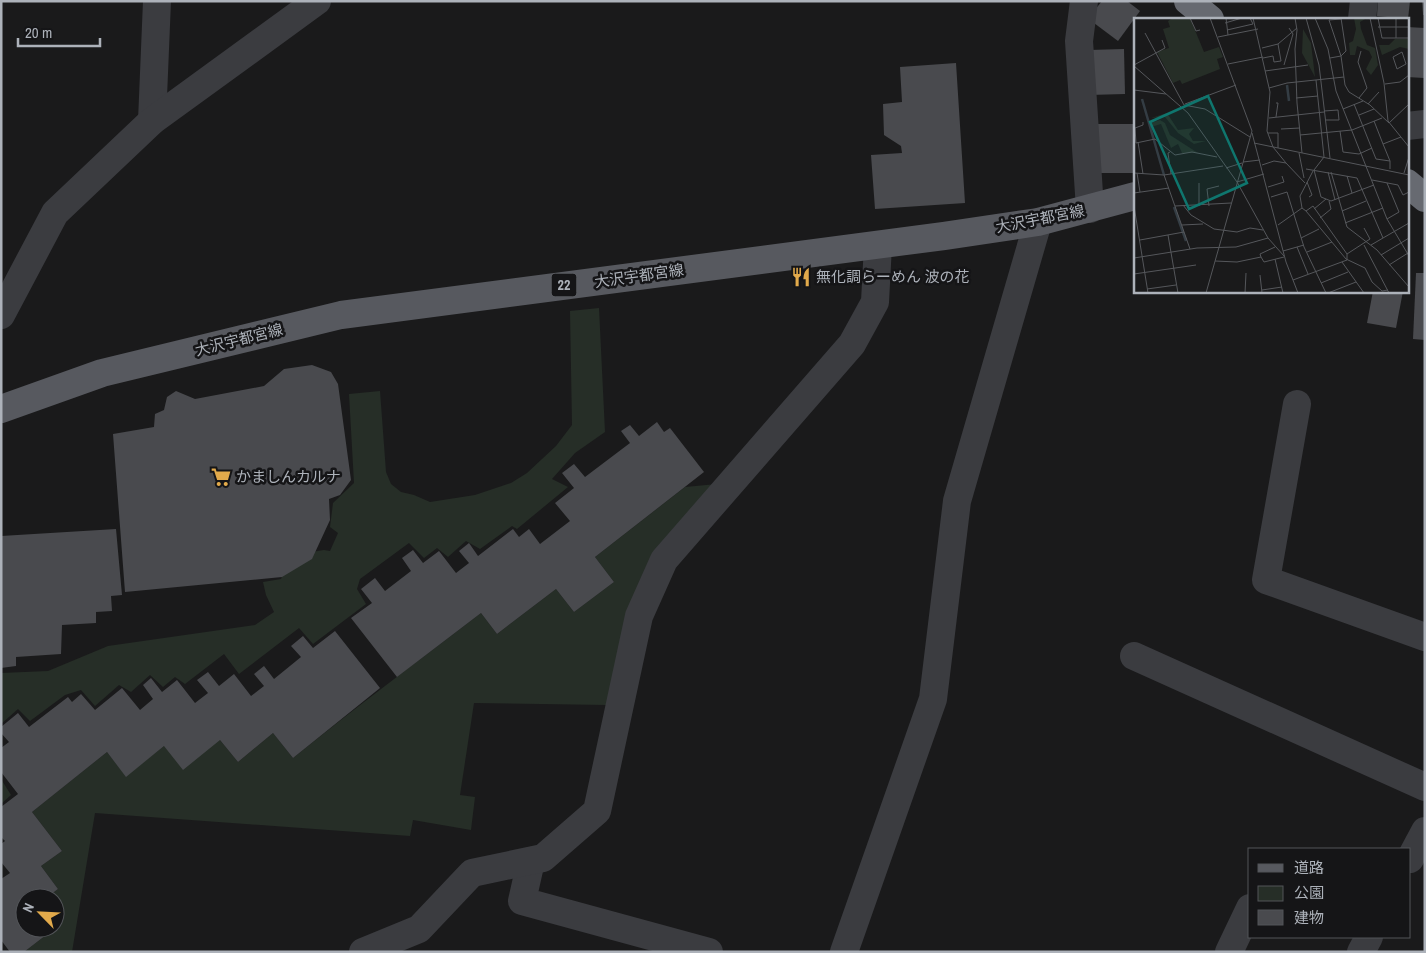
<svg xmlns="http://www.w3.org/2000/svg" width="1426" height="953" viewBox="0 0 1426 953" font-family="'Archivo Narrow','Noto Sans JP',sans-serif">
	<style>
		.green { fill: #262e27 }
		.building { fill: #494a4e }
		.lines { fill: none; stroke-linecap: round; stroke-linejoin: round }
		.minor { stroke: #3b3c40; stroke-width: 28 }
		.major { stroke: #57595f; stroke-width: 28 }
		.highway { stroke: #676a71; stroke-width: 28 }
		.labels { text-anchor: middle; stroke-width: 5; stroke-linejoin: round; paint-order: stroke }
		.shield { fill: #151517; stroke: #7f8389; stroke-width: 1 }
		.shield-label { font-size: 14px; font-weight: bold; fill: #adb2ba }
		.street-label { font-size: 15px; fill: #adb2ba; stroke: #151517 }
		.poi-label { font-size: 15px; fill: #adb2ba; stroke: #151517; text-anchor: start }
		.inset-river { fill: none; stroke: #343d44; stroke-width: 2.5 }
		.inset-road { fill: none; stroke: #55575b; stroke-width: 1 }
		.view { fill: #0f766e; fill-opacity: 0.15; stroke: #0f766e; stroke-width: 2.5 }
		.inset-edge { fill: none; stroke: #adb2ba; stroke-width: 2.5 }
	</style>
	<rect width="100%" height="100%" fill="#1a1a1b"/>
	<!-- green -->
	<g class="green">
		<polygon points="599,308 605,432 575,453 552,479 568,487 517,529 512,526 480,549 466,541 448,557 437,548 424,558 409,543 360,579 357,589 366,604 313,644 299,628 239,674 224,654 185,684 175,677 163,687 150,675 131,692 119,685 95,706 81,690 65,695 30,721 18,709 1,724 1,673 48,671 108,646 255,625 274,612 266,595 263,582 281,579 285,568 305,553 324,550 330,551 338,533 330,527 333,503 354,483 349,394 380,391 386,472 391,484 401,492 414,495 430,502 475,495 511,483 527,473 556,446 572,425 570,311"/>
		<path d="M717,484L682,529L607,705L474,703L460,795L475,797L471,830L413,820L410,836L95,813L72,952H24L59,925L55,920V898H46L58,889L41,866L62,851L32,812L107,752L126,776L164,746L220,740L238,762L273,733L293,758C355,708 418,661 481,613L497,634L556,589L574,612L614,582L595,557L685,487Z"/>
		<polygon points="1,779 11,795 1,804"/>
	</g>
	<!-- building -->
	<g class="building">
		<polygon points="1102,1 1127,1 1140,11 1118,41 1094,23 1094,11"/>
		<polygon points="1378,1 1410,1 1408,19 1377,16"/>
		<polygon points="1422,1 1425,1 1425,15 1423,15"/>
		<polygon points="1407,27 1425,28 1424,78 1407,77"/>
		<polygon points="1124,49 1125,94 1089,95 1089,50"/>
		<polygon points="956,63 965,203 875,209 871,155 902,153 901,146 884,135 883,104 902,102 900,67"/>
		<rect x="1095" y="124" width="40" height="49"/>
		<polygon points="1416,273 1425,273 1425,340 1413,339"/>
		<polygon points="1373,291 1403,291 1396,328 1367,323"/>
		<polygon points="312,365 331,372 338,384 351,480 340,495 329,499 330,520 312,559 282,577 125,592 113,434 154,427 155,414 164,410 167,397 176,391 195,399 264,386 284,369"/>
		<polygon points="657,422 664,432 670,428 704,472 595,557 614,582 574,612 556,589 497,634 481,613 397,677 351,618 372,603 361,589 375,578 385,591 411,571 402,558 413,550 423,563 439,551 456,573 469,563 459,551 469,543 478,556 513,529 519,537 529,529 540,544 570,521 555,503 574,488 562,473 574,464 585,477 630,443 621,431 630,425 639,436"/>
		<polygon points="116,529 122,595 111,596 112,611 96,612 96,623 62,625 61,654 16,657 16,666 1,668 1,536"/>
		<polygon points="335,631 380,688 293,758 273,733 238,762 220,740 183,770 164,746 126,777 107,752 32,812 62,851 41,866 58,889 46,898 25,898 25,928 55,928 55,920 59,925 24,952 10,952 1,940 1,879 10,873 1,862 1,844 5,841 1,837 1,807 18,794 1,772 1,748 9,742 1,733 1,727 18,713 29,727 68,697 72,702 81,694 95,710 122,688 140,710 153,699 143,685 151,678 162,692 177,680 195,703 208,693 197,680 208,672 219,686 234,674 251,696 264,686 254,674 264,666 274,679 301,657 291,646 303,636 313,648"/>
	</g>
	<g class="lines">
		<!-- minor -->
		<g class="minor">
			<polyline points="1084,1 1079,41 1090,209"/>
			<polyline points="1362,19 1364,1"/>
			<polyline points="152,121 157,1"/>
			<polyline points="1407,126 1425,124"/>
			<polyline points="1,315 55,213 152,121 317,1"/>
			<polyline points="1297,404 1266,580 1425,637"/>
			<polyline points="1134,656 1425,787"/>
			<polyline points="1410,859 1425,831"/>
			<polyline points="531,861 522,901 709,952"/>
			<polyline points="363,952 419,929 472,873 543,858 597,811 639,616 664,560 852,344 875,302 878,245"/>
			<polyline points="844,952 933,699 957,501 1038,222"/>
			<polyline points="1229,952 1250,908"/>
			<polyline points="1361,952 1369,937"/>
		</g>
		<!-- major -->
		<polyline class="major" points="1,409 102,373 341,315 944,236 1038,222 1135,196"/>
		<!-- highway -->
		<g class="highway">
			<polyline points="1188,1 1210,19"/>
			<polyline points="1407,183 1425,198"/>
		</g>
	</g>
	<!-- icons -->
	<defs>
		<symbol id="restaurant-bare" viewBox="-9 -9 18 18"><path d="M-5-6h1v4h1v-4h1v4h1v-4h1v5L-1.5 .5V6h-2V.5L-5-1ZM5-6V6H3V1.5H1.5Q1.5-4 5-6Z" fill="#e2aa4b" stroke="#151517" stroke-width="2.5" paint-order="stroke"/></symbol>
		<symbol id="supermarket-bare" viewBox="-9 -9 18 18"><path d="M-6-5.5h2.5l.6 2H6L4.5 2H-2.5L-4.4-4H-6ZM-1.5 3.2a1.3 1.3 0 1 0 .1 0ZM3 3.2a1.3 1.3 0 1 0 .1 0Z" fill="#e2aa4b" stroke="#151517" stroke-width="2.5" paint-order="stroke"/></symbol>
	</defs>
	<g fill-rule="evenodd">
		<use href="#restaurant-bare" x="787" y="263" width="28" height="28"/>
		<use href="#supermarket-bare" x="207" y="463" width="28" height="28"/>
	</g>
	<g class="labels">
		<!-- shield labels -->
		<rect class="shield" x="551.5" y="273.5" width="25" height="23" rx="4"/>
		<g class="shield-label">
			<text x="564" y="290">22</text>
		</g>
		<!-- street labels -->
		<g class="street-label">
			<text transform="translate(1040 219) rotate(-11)" y="5">大沢宇都宮線</text>
			<text transform="translate(639 276) rotate(-8)" y="5">大沢宇都宮線</text>
			<text transform="translate(239 340) rotate(-14)" y="5">大沢宇都宮線</text>
		</g>
		<!-- poi labels -->
		<g class="poi-label">
			<text x="816" y="282">無化調らーめん 波の花</text>
			<text x="236" y="482">かましんカルナ</text>
		</g>
	</g>
	<!-- overview -->
	<g transform="translate(1134 18)">
		<rect width="275" height="275" fill="#1a1a1b"/>
		<path d="M39,0H56L70,34L85,29L89,39L83,41L86,51L48,66L46,62L39,65L23,34L35,30L29,11L36,9L34,3ZM220,0H233L226,4L227,11L233,27L241,30L244,47L237,57L232,51L238,39L235,33L223,28L221,37H216L215,25L219,23L222,11ZM169,11L177,25L181,59L168,35ZM261,21H275V31L266,29L248,37L245,27H255ZM33,95L44,112L60,110L55,116L59,123H72L60,126L44,115L31,99L17,100ZM26,102L31,105L36,117L64,135H48L44,126L37,130L27,106L17,109L16,105Z" fill="#262e27"/>
		<path class="inset-river" d="M153,67L155,83M8,81L30,157M40,189L52,223"/>
		<path class="inset-road" d="M56,0L62,13L66,12M92,0L94,17M119,0L136,74L133,113L139,129L152,145M161,0L163,12L161,31L163,85L168,135M172,0L185,47L196,140M181,0L194,31L202,73L253,201L275,238M207,0L212,33L207,38L211,67L215,74L236,87L255,105L275,86M236,0L250,65L254,103L275,129M244,0L248,20H275M262,0V20M91,5L108,0M244,9H275M93,12L119,6L116,0M11,15L50,87L71,91L116,119M84,19L124,11M128,30L144,26M268,34L272,46L263,51L259,39ZM129,40L139,38L140,44L147,43L144,26L163,10M196,40L207,38L195,2L207,1M94,46L129,39M0,47L31,30L28,22M150,47L159,16L155,10M0,48L54,95L103,164M131,53L174,47M182,62L190,139M251,66L266,64L275,57M135,70L153,65L210,59M0,72L32,76M162,80L184,78M225,80L233,70L224,44L227,33M142,85H144L142,99M51,86L102,67M220,86L242,141L256,143M234,86L245,74M209,91L229,83M190,93L204,92L205,102H191M225,97L240,91M135,100L190,94M240,103L249,126M9,104V107L1,110L2,125L21,121L41,137L58,134L83,139M147,111L166,110M206,113L209,134L225,136L238,130M118,115L152,244L164,275M134,115H144V130M166,117L218,112L248,100M4,124L9,156M120,125L275,157M36,134L34,135L37,156M165,135L170,160M190,139L180,152L187,179L197,183L240,167M109,144L126,142M128,147L140,143L152,145L171,165M92,150L108,145M172,151L223,160L249,220L237,227M256,151V143L249,126L267,119M194,154L201,182M197,154L213,209L243,232L275,269M0,155L30,157L89,148M3,155L6,174M270,155L275,139M130,156L103,164L134,220L150,238M30,157L56,231M213,158L218,175M238,162L264,167L269,177L275,174M173,164L178,177L175,179M253,165L265,194L253,201M134,169L150,164L148,158M0,175L35,170M137,179L153,174L170,229L192,275M49,187L57,197L80,211L103,214L116,210L129,212M0,188L14,275M41,188L97,185M65,188V165M75,188L73,171L85,168M168,190L166,178L179,153M180,191L192,181M172,193L212,241L231,250L238,264L248,273L254,272M208,193L232,183M186,200L197,191L195,183M211,205L249,190M48,207L69,206M144,207L168,190L172,193L179,188L213,236V242L159,262M34,217L44,275M167,220L185,211M249,220L275,205M6,222L50,214M230,227L255,275M163,229L174,256M149,233L170,227M173,234L198,224M213,236L236,221L230,210M247,237L275,220M127,239L130,244L150,239M0,240L63,230L102,229L134,220M141,241L149,275M81,243L103,244L127,239L126,236L141,229M208,244L230,275M255,247L274,235M0,256L62,247M126,257L128,275M187,265L214,254M13,271L42,267M128,272L148,269M72,275L118,113L76,0M111,275L112,255M194,275L222,264"/>
		<path class="view" d="M74,78L113,165L55,191L16,104Z"/>
		<rect width="275" height="275" class="inset-edge"/>
	</g>
	<!-- border -->
	<rect width="1426" height="953" fill="none" stroke="#adb2ba" stroke-width="5"/>
	<!-- legend -->
	<rect x="1248" y="848" width="162" height="90" fill="#151517" stroke="#525458"/>
	<rect x="1258" y="864" width="25" height="8" fill="#57595f" stroke="#525458"/>
	<text x="1294" y="873" font-size="15" fill="#adb2ba">道路</text>
	<rect x="1258" y="886" width="25" height="15" fill="#262e27" stroke="#525458"/>
	<text x="1294" y="898" font-size="15" fill="#adb2ba">公園</text>
	<rect x="1258" y="910" width="25" height="15" fill="#494a4e" stroke="#525458"/>
	<text x="1294" y="923" font-size="15" fill="#adb2ba">建物</text>
	<!-- north arrow -->
	<g transform="translate(40 913) rotate(294)"><circle r="24" fill="#151517" stroke="#525458"/>
	<path d="M0-4L9 19L0 12L-9 19Z" fill="#e2aa4b"/>
	<text y="-8" font-size="14" font-weight="bold" text-anchor="middle" fill="#adb2ba">N</text>
	</g>
	<!-- scale -->
	<path d="M18 38v8h82v-8" fill="none" stroke="#adb2ba" stroke-width="2.5"/>
	<text x="25" y="38" font-size="15" fill="#adb2ba" stroke="#151517" stroke-width="4" paint-order="stroke">20 m</text>
</svg>
